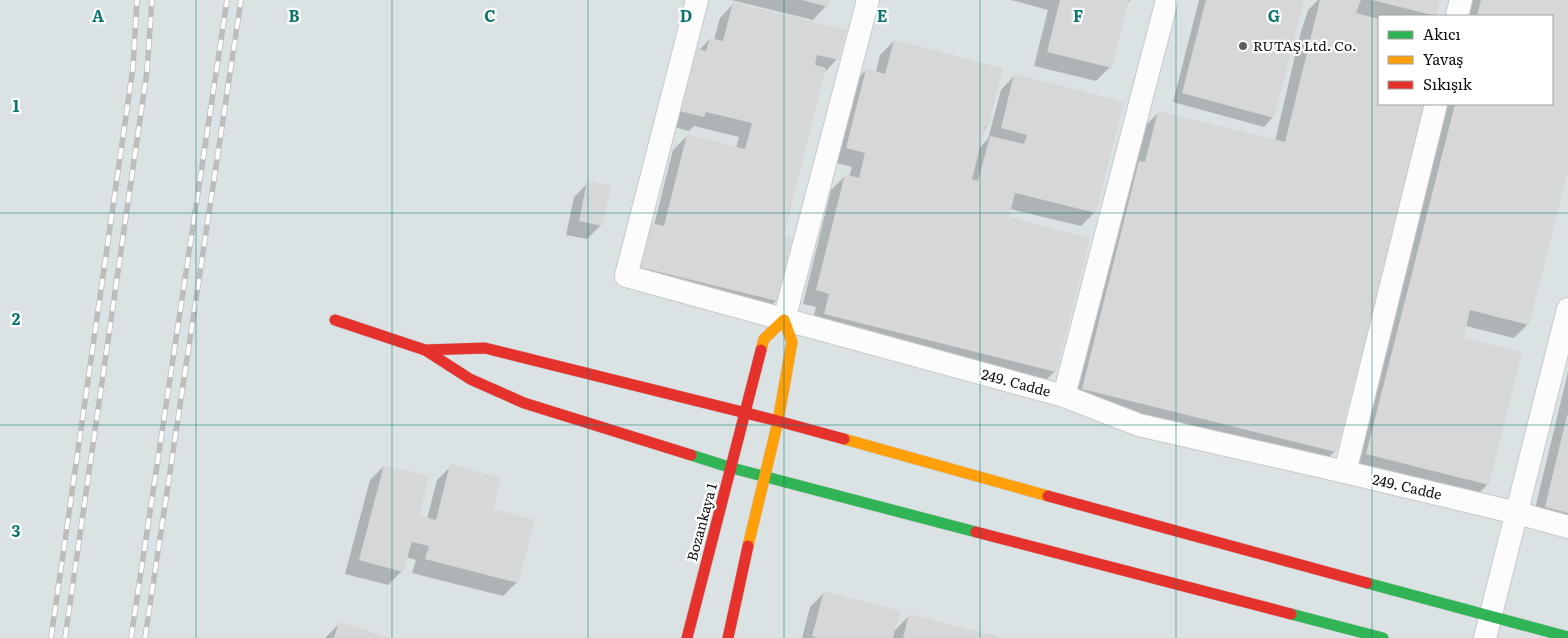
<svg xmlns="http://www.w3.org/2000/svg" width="1568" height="638" viewBox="0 0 1568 638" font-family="Literata,serif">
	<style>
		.built { fill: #dae2e4; fill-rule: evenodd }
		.shadow { fill: #0003 }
		.building { fill: #d6d7d8 }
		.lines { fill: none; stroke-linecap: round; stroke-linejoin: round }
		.street-casing { stroke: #c8c9ca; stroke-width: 24 }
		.fast-casing { stroke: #c8c9ca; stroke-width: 12 }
		.slow-casing { stroke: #c8c9ca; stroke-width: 12 }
		.jam-casing { stroke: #c8c9ca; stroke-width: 12 }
		.street { stroke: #fcfcfd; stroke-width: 22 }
		.fast { stroke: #30b455; stroke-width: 11 }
		.slow { stroke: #ff9f0a; stroke-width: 11 }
		.jam { stroke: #e5322d; stroke-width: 11 }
		.rail-casing { stroke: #bcbebe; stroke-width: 5.5 }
		.rail { stroke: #fff; stroke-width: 4; stroke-dasharray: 11; stroke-linecap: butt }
		.grid { fill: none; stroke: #0f766e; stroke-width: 1; stroke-opacity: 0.55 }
		.poi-dot { fill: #5c5e5e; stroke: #fff; stroke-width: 2 }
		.labels { text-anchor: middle; stroke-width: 4.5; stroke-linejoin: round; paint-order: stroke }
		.poi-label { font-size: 14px; fill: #0e1010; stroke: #fff; text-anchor: start }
		.street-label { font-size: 14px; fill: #0e1010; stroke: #fff }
		.grid-label { font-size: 16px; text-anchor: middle; font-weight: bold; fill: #0f766e; stroke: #fff; stroke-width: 4.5; stroke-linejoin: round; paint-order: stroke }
	</style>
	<rect width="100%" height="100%" fill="#eceeef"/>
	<!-- built -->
	<path class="built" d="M0,0H1568V638H0ZM1379,16H1552V104H1379Z"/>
	<!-- shadow -->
	<g class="shadow">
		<polygon points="731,0 828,0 826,6 813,20"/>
		<polygon points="1011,0 1131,0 1126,4 1110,67 1096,81 1034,66 1048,10"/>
		<polygon points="1199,0 1303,0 1273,117 1264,127 1173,102"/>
		<polygon points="1318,0 1439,0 1433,16 1379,16 1379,104 1425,104 1335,451 1321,465 1069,402 1144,127 1158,113 1275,141 1300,35 1308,10"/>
		<polygon points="1471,0 1568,0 1568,165 1528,324 1514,338 1466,326 1462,339 1488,484 1474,498 1353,468 1445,104 1552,104 1552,16 1467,16"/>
		<polygon points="733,4 837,59 824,73 783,236 776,301 762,314 626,280 654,225 673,150 687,136 736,148 739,137 694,126 689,131 666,125 699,50 710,39 714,40 720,18"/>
		<polygon points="894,41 987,127 983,131 978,149 988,139 1001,90 1014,76 1095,212 1081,226 1010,209 1007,218 1055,371 1041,385 811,328 816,307 803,304 831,190 845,176 849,177 852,167 833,162 852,84 866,70 876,72 880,55"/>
		<polygon points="588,183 601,225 587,239 566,235 574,197"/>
		<polygon points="1568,372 1568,530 1532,521"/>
		<polygon points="384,466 417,516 427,519 437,480 451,466 491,510 517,582 503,596 412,573 416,560 406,557 402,571 388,585 345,574 370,480"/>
		<polygon points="824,593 894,631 910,615 996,638 802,638 810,607"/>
		<polygon points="340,623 388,638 325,638"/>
	</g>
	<!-- building -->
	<g class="building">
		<polygon points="802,0 829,0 828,7"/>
		<polygon points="1060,0 1129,0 1112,68 1047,52"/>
		<polygon points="1206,0 1304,0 1274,118 1182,93"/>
		<polygon points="1320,0 1361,0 1356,13 1379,19 1379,104 1427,104 1336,452 1082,389 1139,161 1145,162 1158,111 1285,142"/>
		<polygon points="1372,0 1440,0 1436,16"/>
		<polygon points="1481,0 1568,0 1568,170 1529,325 1470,310 1464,338 1522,352 1489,485 1366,454 1455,104 1552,104 1552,16 1477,16"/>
		<polygon points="733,2 846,30 839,60 817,55 815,65 826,68 784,235 793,237 777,301 639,267 651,223 664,226 687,134 745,149 752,123 706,112 704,117 679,111 695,48 706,51 710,38 723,41"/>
		<polygon points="894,40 1003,68 988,128 985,127 972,179 978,181 990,136 1024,144 1027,135 1001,128 1014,74 1124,102 1096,213 1015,193 1009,217 1090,238 1056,372 824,314 829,294 816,290 845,174 859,178 865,153 846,148 866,69 885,74"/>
		<polygon points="587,181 611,186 602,226 579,221"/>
		<polygon points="1567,415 1568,415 1568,513 1545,507"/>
		<polygon points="450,464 501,478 493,509 535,520 518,583 425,559 429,546 412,542 403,572 359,560 384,465 429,476 419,515 436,520"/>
		<polygon points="824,591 900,611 893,638 818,638 812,636"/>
		<polygon points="909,614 999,637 999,638 903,638"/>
		<polygon points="339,622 391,638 334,638"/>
	</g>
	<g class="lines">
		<defs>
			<g id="street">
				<polyline points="697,0 626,276 1064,396 1139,425 1345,472 1517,513 1568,527"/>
				<polyline points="1457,16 1461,0"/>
				<polyline points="784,320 868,0"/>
				<polyline points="1064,396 1167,0"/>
				<polyline points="1345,472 1436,104"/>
				<polyline points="1485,638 1568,309"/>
			</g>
			<g id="fast">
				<polyline points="691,455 732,468 976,532"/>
				<polyline points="1367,583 1568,637"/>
				<polyline points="1291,614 1383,638"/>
			</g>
			<g id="slow">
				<polyline points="844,439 1048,496"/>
				<polyline points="748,546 778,421 792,342 784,320 764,339 761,350"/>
			</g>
			<g id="jam">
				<polyline points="335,320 425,350 470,379 524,403 691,455"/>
				<polyline points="425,350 485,348 778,421 844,439"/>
				<polyline points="1048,496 1367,583"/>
				<polyline points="976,532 1291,614"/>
				<polyline points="687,638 761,350"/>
				<polyline points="728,638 748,546"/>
			</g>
		</defs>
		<!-- street casing -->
		<use href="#street" class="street-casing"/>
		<!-- fast casing -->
		<use href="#fast" class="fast-casing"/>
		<!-- slow casing -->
		<use href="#slow" class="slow-casing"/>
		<!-- jam casing -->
		<use href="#jam" class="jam-casing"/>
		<!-- street -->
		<use href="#street" class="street"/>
		<!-- fast -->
		<use href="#fast" class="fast"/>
		<!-- slow -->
		<use href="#slow" class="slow"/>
		<!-- jam -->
		<use href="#jam" class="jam"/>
		<defs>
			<g id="rail">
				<polyline points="51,638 133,67 137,0"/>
				<polyline points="65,638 147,71 152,0"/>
				<polyline points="131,638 227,0"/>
				<polyline points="145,638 241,0"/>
			</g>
		</defs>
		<!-- rail casing -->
		<use href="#rail" class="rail-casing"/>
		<!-- rail -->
		<use href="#rail" class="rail"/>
	</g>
	<!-- grid -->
	<path class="grid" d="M196,0V638M392,0V638M588,0V638M784,0V638M980,0V638M1176,0V638M1372,0V638M0,213H1568M0,425H1568"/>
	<!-- markers -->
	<circle class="poi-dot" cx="1243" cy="46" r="5"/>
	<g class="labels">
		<!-- poi labels -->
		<g class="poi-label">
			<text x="1253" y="51">RUTAŞ Ltd. Co.</text>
		</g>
		<!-- street labels -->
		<g class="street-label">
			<text transform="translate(1016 383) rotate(15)" y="5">249. Cadde</text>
			<text transform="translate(1407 487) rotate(13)" y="5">249. Cadde</text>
			<text transform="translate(702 522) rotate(-75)" y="5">Bozankaya 1</text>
		</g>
	</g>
	<g class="grid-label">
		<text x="98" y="22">A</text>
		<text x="294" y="22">B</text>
		<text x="490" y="22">C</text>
		<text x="686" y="22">D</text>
		<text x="882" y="22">E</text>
		<text x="1078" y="22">F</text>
		<text x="1274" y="22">G</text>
		<text x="16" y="112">1</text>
		<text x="16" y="325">2</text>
		<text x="16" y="537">3</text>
	</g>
	<!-- legend -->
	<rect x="1378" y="15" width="175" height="90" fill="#ffffff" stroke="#9f9f9f"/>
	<rect x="1388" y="31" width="25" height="8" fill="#30b455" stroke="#9f9f9f"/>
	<text x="1423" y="40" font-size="15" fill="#0e1010">Akıcı</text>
	<rect x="1388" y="56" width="25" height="8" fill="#ff9f0a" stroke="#9f9f9f"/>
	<text x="1423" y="65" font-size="15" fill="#0e1010">Yavaş</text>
	<rect x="1388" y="81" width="25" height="8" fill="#e5322d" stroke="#9f9f9f"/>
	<text x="1423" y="90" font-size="15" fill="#0e1010">Sıkışık</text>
</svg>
